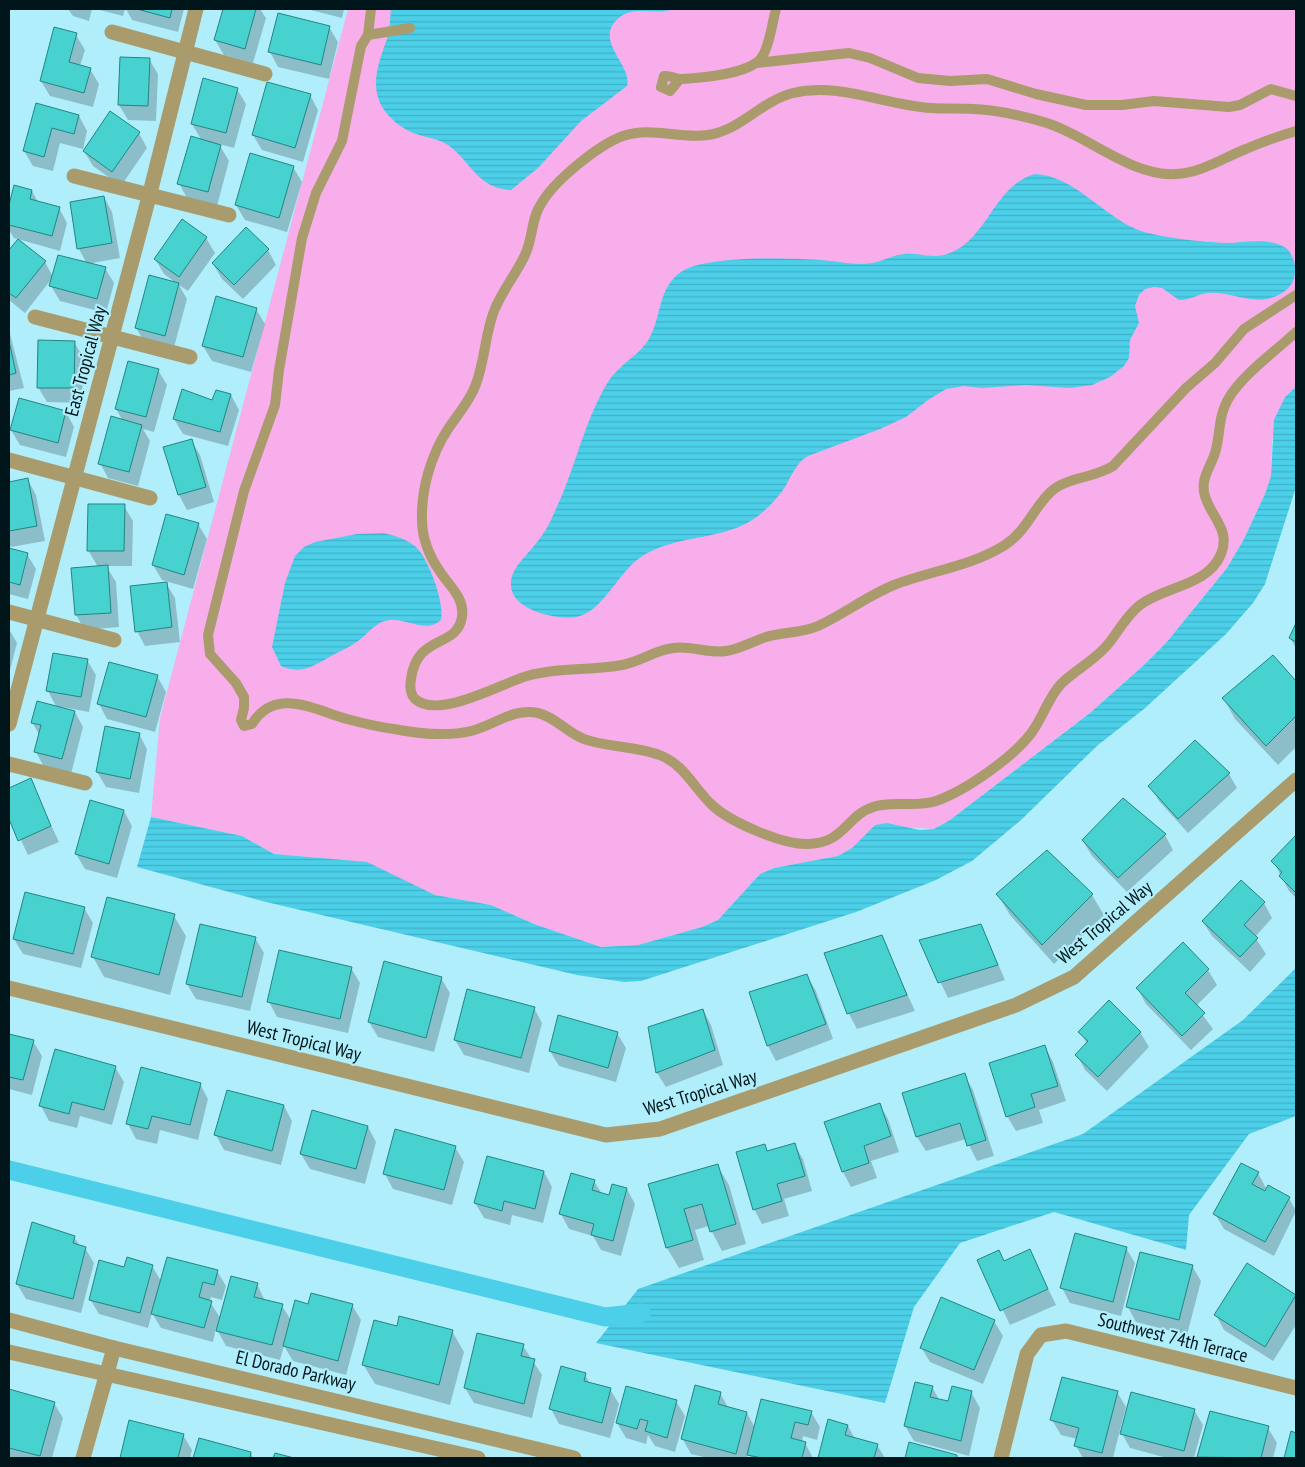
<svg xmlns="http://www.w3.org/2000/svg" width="1305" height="1467" viewBox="0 0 1305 1467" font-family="'PT Sans Narrow',sans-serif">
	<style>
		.green { fill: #f7aeea }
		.water { fill: url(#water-rules) }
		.shadow { fill: #0003 }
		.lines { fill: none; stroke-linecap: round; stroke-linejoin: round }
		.canal { stroke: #4ccfe8; stroke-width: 19 }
		.building { fill: #47d2cf; stroke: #228583 }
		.service { stroke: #a99b6c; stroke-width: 10 }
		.minor { stroke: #a99b6c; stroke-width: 15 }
		.labels { text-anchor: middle; stroke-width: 4.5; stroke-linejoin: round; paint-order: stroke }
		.street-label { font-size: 19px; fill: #00151a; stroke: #b0eefc }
	</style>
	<defs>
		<pattern id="water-rules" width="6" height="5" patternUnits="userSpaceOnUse" patternTransform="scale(1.25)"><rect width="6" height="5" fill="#4ccfe8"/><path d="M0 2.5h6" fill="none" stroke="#41b1c6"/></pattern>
	</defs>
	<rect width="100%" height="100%" fill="#b0eefc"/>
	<!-- green -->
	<polygon class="green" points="348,9 1296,9 1296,387 1285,398 1272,440 1271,476 1265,494 1244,539 1227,568 1166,643 1144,665 1090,713 950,820 934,829 875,825 852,848 838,856 774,868 760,874 718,920 702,927 638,945 601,947 534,924 491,905 435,895 410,884 319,858 274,854 242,836 151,817 160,718"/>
	<!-- water -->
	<g class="water">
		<path d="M391,9H673C656,16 635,5 620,17C591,40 633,64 627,86L581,121L538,168L511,190C476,188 472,162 448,145C434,136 415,137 402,127C366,102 374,74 387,39C390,30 390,19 391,9Z"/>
		<path d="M1035,174C1074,176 1101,214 1136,229C1157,238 1204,242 1226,243C1245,243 1269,237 1286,248C1292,253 1296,264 1295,272C1295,281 1289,289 1282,293C1256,309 1234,291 1208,293C1197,294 1189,301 1179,300L1162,288L1154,287L1145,289L1139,295L1135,306L1139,323L1130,340L1129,358L1124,366L1110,377L1092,385L1070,388L1025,385L982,388L964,386L946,389L928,400L906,417L880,429L808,456C796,463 792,475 785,487C778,498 768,508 758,516C724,542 677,533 641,557C619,571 602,613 576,617C556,620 511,610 511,585C510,568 528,555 537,542C544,534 550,523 554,513C575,471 583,423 608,382C619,364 641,355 650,337C662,314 658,288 681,272C705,255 791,258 821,260C837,261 857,266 872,263C883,261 893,255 905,254C918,253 931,258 944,255C987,244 993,185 1035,174Z"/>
		<polygon points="1296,387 1296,487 1265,584 1253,603 1226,634 1144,709 1098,745 1021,820 972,861 936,880 856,912 641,981 624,982 577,975 262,901 137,867 151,817 242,836 274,854 367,862 435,895 491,905 534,924 601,947 638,945 702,927 718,920 760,874 774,868 838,856 852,848 875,825 887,823 920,830 934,829 950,820 1090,713 1144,665 1166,643 1227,568 1244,539 1265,494 1271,476 1274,420 1285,397"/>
		<path d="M384,533C396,536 406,539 416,547C428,558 445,603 441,620C426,634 407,618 389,620C375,622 369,633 358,641C350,647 340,651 331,656C313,666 302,675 281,666L272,647L285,583L295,556L304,547L315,542L357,534Z"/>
		<polygon points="1296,968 1296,1116 1249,1134 1189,1215 1186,1250 1054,1212 960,1243 914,1307 885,1403 596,1343 638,1289 1083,1134 1243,1020"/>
	</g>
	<!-- shadow -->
	<g class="shadow">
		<polygon points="68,9 92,9 89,21 73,16"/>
		<polygon points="96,9 125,9 123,16"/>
		<polygon points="126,9 184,9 178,32 132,20"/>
		<polygon points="224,9 260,9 266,18 253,63 224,55 215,40"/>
		<polygon points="307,9 344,9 342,18"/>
		<polygon points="329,27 338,42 329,79 278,67 270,52"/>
		<polygon points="76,35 85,50 80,66 90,69 99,84 93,107 50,96 41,81"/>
		<polygon points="149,59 158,74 156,121 128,120 119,105"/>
		<polygon points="237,89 246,104 234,148 219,144 229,161 217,206 187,198 179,183 202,141 192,124"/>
		<polygon points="310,95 318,110 303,162 262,150 253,135"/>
		<polygon points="36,104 79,116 87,131 83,149 60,143 53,171 33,166 24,151"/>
		<polygon points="139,133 147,148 121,186 93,166 84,151"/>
		<polygon points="293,167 302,182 287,232 245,220 236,205"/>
		<polygon points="15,186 32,191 38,202 59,208 67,223 60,251 14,238 9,230 9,210"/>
		<polygon points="104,197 112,212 120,258 87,264 79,249"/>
		<polygon points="182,221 206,238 215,253 188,291 179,285 187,299 173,351 145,343 136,328 176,283 164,274 155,259"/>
		<polygon points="18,240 45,262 53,277 105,268 114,283 106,313 60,301 51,286 53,277 25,313 9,300 9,252"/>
		<polygon points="268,250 276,265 243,299 222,279 213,264"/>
		<polygon points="256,309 265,324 251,372 212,361 203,346"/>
		<polygon points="9,330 24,388 9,391"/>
		<polygon points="74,342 83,357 82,403 47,402 38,387"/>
		<polygon points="158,370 167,385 154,432 143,429 150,441 138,486 108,478 100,463 123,421 116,409"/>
		<polygon points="231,395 239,410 228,446 183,434 174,419"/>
		<polygon points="66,412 74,427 66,457 20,445 11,430"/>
		<polygon points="191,440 200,455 214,502 187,510 179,495 165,448"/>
		<polygon points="28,480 36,495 45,541 11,547 9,543 9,483"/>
		<polygon points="124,506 133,521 132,566 106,566 116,582 119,627 85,630 76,615 73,569 98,567 88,550"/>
		<polygon points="198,524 207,539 193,589 162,580 153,565"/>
		<polygon points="9,549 27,554 36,569 28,599 9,594"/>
		<polygon points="166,583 175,598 180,642 145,646 137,631"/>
		<polygon points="1296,626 1296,648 1290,638"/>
		<polygon points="9,629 17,643 9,674"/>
		<polygon points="1272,657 1296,683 1296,747 1278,765 1235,719 1224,699"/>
		<polygon points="87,660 96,675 89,712 62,707 62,709 75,712 83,727 71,774 44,767 36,752 40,736 32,722 57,708 48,691"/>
		<polygon points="157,676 166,692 155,732 107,719 99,704"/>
		<polygon points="139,734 147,749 139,793 106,787 97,772"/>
		<polygon points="1229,774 1237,788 1188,833 1159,801 1150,786"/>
		<polygon points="30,780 59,842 28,855 9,815 9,789"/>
		<polygon points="124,811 132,826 117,878 85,869 76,854"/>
		<polygon points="1165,835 1173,850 1127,892 1092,856 1083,841"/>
		<polygon points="1296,837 1296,898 1289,891 1273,861"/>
		<polygon points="1047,852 1092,895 1104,915 1054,964 1010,915 998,895"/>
		<polygon points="1264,903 1272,918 1255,937 1266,954 1250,972 1212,936 1203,922"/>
		<polygon points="84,908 93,923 81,968 23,954 14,939"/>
		<polygon points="174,916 186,936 170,995 104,977 93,957"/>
		<polygon points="981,925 1005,980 948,998 921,941"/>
		<polygon points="881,936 915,1011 857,1029 849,1014 825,953"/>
		<polygon points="255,938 264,953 250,1011 196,999 187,984"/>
		<polygon points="1183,944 1208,970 1217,985 1196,1006 1213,1029 1191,1050 1146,1004 1138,989"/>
		<polygon points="351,968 360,983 348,1033 277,1017 269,1002"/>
		<polygon points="807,976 816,991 833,1039 776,1061 768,1046 751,993"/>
		<polygon points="441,978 450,993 434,1052 378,1037 369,1022"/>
		<polygon points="534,1008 542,1023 529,1073 464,1055 455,1040"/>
		<polygon points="703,1010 711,1025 723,1065 666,1087 657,1073 649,1028"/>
		<polygon points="1080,1032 1140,1032 1149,1047 1107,1091 1085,1070 1077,1055 1087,1044"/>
		<polygon points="617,1033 626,1048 616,1082 559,1066 550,1051"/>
		<polygon points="9,1035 33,1041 42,1056 32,1095 9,1089"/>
		<polygon points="1045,1047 1053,1062 1066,1101 1039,1110 1043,1123 1016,1131 1007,1116"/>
		<polygon points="115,1067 124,1082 112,1125 80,1116 77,1128 49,1121 41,1106"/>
		<polygon points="964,1075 973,1090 994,1156 977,1161 966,1139 926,1151 917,1137"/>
		<polygon points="200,1084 208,1099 198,1140 160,1130 157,1144 136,1139 128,1124"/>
		<polygon points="879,1104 888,1119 899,1152 871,1161 877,1178 851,1187 843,1172 826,1123"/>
		<polygon points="284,1106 292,1121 281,1165 224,1150 216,1135"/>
		<polygon points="368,1127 376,1142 365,1184 310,1169 301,1154"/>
		<polygon points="794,1144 803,1159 812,1191 784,1199 789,1216 762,1224 754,1209 764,1145 768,1152"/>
		<polygon points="455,1147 464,1162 452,1205 393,1189 385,1174"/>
		<polygon points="717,1165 729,1185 746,1244 722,1251 709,1226 695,1230 704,1260 679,1268 667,1248 649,1185"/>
		<polygon points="544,1172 552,1187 543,1223 512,1215 510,1225 484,1218 475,1203"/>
		<polygon points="1258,1173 1267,1190 1289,1198 1296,1211 1274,1256 1224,1229 1215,1214"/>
		<polygon points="594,1181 602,1194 609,1196 627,1189 635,1204 621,1256 601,1250 593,1236 569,1229 561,1214"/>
		<polygon points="74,1237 80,1246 85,1248 94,1263 81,1313 26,1299 17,1284"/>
		<polygon points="1126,1248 1135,1263 1121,1316 1070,1303 1062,1288"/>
		<polygon points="1030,1251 1056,1305 1010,1325 979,1261 999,1252 1005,1263"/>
		<polygon points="1247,1265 1296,1297 1296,1325 1273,1361 1224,1330 1216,1315"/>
		<polygon points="152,1266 161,1281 217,1271 226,1286 222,1300 211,1297 210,1302 221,1319 257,1284 265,1301 282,1306 291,1320 309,1305 352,1305 361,1320 346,1375 293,1361 284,1346 280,1360 226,1346 216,1328 213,1342 161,1328 152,1313 148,1328 99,1314 90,1299 125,1269"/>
		<polygon points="1192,1266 1201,1281 1187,1335 1136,1322 1128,1307"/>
		<polygon points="994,1321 1003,1336 983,1384 930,1362 921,1347"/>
		<polygon points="397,1328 452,1331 464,1352 450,1405 375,1384 363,1364"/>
		<polygon points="523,1346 542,1375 532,1418 474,1403 465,1388"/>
		<polygon points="585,1374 590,1384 610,1389 619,1404 610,1438 559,1424 551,1409"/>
		<polygon points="932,1387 940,1401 949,1402 971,1392 980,1408 969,1456 914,1441 905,1426"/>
		<polygon points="9,1391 54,1403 63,1418 52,1458 9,1458"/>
		<polygon points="1117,1392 1126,1407 1120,1430 1122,1430 1194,1410 1203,1425 1194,1458 1167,1458 1130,1448 1120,1430 1113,1458 1083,1458 1076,1446 1077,1439 1061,1435 1052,1420"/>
		<polygon points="720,1393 729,1409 747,1413 755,1428 811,1412 820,1427 817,1440 803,1436 802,1442 805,1443 813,1458 751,1458 748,1454 747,1458 708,1458 691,1454 682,1438"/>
		<polygon points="676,1401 685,1416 675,1452 655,1446 648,1435 646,1444 626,1438 617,1423"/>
		<polygon points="1211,1412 1268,1428 1277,1443 1273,1458 1199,1458"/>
		<polygon points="829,1421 848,1426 855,1439 877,1445 885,1458 819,1458"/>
		<polygon points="130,1422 183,1435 192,1450 190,1458 121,1458"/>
		<polygon points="200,1440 251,1453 253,1458 195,1458"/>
		<polygon points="910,1444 957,1457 958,1458 906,1458"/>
	</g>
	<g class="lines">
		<!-- canal -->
		<polyline class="canal" points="9,1170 605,1317 641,1313"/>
	</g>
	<!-- building -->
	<g class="building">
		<polygon points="137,9 172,9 170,18"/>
		<polygon points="223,9 256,9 245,49 214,40"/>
		<polygon points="278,13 330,26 321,65 268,52"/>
		<polygon points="54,27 77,33 69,62 91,68 84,93 40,81"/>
		<polygon points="120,57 150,58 148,106 118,105"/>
		<polygon points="203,78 238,88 226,133 191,124"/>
		<polygon points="267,82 311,94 295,148 252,135"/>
		<polygon points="36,103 79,115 74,134 52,128 44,157 23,151"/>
		<polygon points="110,111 140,132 112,172 83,151"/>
		<polygon points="191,136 221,145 208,192 177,184"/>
		<polygon points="250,153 294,166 279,218 235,205"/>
		<polygon points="14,185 32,190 30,199 60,207 52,236 9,225 9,205"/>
		<polygon points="104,196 112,243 77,249 70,202"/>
		<polygon points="182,219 207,237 179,277 154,259"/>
		<polygon points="246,227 269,249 234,285 212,263"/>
		<polygon points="18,239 46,261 16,298 9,293 9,250"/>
		<polygon points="58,255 106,267 97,299 49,286"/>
		<polygon points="149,275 179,283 165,336 135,328"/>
		<polygon points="216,296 257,308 243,357 202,346"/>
		<polygon points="38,340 75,341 74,388 37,388"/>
		<polygon points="9,341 16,373 9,375"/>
		<polygon points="128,361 159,369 146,417 115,409"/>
		<polygon points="182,389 212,400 216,390 231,394 220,432 173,419"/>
		<polygon points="19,398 66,411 58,443 10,430"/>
		<polygon points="111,416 142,425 129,472 98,464"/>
		<polygon points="192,439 206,487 178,495 163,447"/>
		<polygon points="28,478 37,526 9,531 9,482"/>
		<polygon points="88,504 125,504 124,551 87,551"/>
		<polygon points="166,514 199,523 184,575 152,565"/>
		<polygon points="9,548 28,553 20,585 9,582"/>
		<polygon points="108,565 111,613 75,615 71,568"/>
		<polygon points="167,582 172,627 135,632 130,586"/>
		<polygon points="1296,623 1296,642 1289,638"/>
		<polygon points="53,653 88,659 81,697 46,691"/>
		<polygon points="1273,655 1296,681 1296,716 1266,746 1222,698"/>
		<polygon points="109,662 158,675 146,717 97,704"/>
		<polygon points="37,701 75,711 62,759 34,752 41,725 31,723"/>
		<polygon points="105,726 140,733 130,779 96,772"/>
		<polygon points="1195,740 1230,773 1178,819 1148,786"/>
		<polygon points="31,778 51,826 18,841 9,819 9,788"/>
		<polygon points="1123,798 1166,834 1118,878 1082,840"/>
		<polygon points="90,800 124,810 109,864 75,854"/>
		<polygon points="1296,835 1296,893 1279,876 1282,872 1271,861"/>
		<polygon points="1047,850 1093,894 1042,945 996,894"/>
		<polygon points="1241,880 1265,902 1244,925 1258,938 1240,957 1202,921"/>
		<polygon points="25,892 85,907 73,954 13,939"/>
		<polygon points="107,897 175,914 159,975 91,957"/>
		<polygon points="200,924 256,937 242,997 186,984"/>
		<polygon points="981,924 998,965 938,983 919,940"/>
		<polygon points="882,935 907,995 847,1014 824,953"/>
		<polygon points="1183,942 1209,969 1185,993 1205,1013 1182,1036 1136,988"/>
		<polygon points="279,950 352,967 340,1019 267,1002"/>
		<polygon points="384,961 442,977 426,1038 368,1022"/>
		<polygon points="807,974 826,1024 767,1046 749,992"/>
		<polygon points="467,989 535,1007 521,1058 454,1040"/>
		<polygon points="1109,1000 1141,1032 1098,1077 1075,1055 1088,1041 1078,1032"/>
		<polygon points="703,1009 715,1050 656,1073 648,1027"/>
		<polygon points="558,1015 618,1032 608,1068 549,1051"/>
		<polygon points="9,1034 34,1040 23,1080 9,1077"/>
		<polygon points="1045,1045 1058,1086 1031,1094 1035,1107 1006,1117 989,1063"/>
		<polygon points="55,1049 116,1066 104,1110 72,1102 69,1114 39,1106"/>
		<polygon points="141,1067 201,1083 190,1125 152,1116 148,1129 126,1124"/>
		<polygon points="965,1073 986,1140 967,1146 960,1123 916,1137 902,1093"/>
		<polygon points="227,1090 284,1105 272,1151 214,1135"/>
		<polygon points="880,1103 891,1136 864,1146 869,1163 842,1172 824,1122"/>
		<polygon points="312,1110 368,1126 356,1169 300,1154"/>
		<polygon points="395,1129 456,1146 444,1190 383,1174"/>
		<polygon points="795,1143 805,1176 777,1184 782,1201 753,1210 736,1152 765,1144 767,1151"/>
		<polygon points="487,1156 544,1171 535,1209 504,1201 502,1211 474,1203"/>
		<polygon points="1241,1163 1259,1172 1252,1184 1265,1191 1268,1185 1290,1197 1265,1242 1213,1214"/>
		<polygon points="718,1164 736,1224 710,1232 702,1204 684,1209 693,1240 666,1248 648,1184"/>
		<polygon points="571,1173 595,1180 592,1190 609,1195 612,1184 627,1188 613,1241 591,1235 594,1224 559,1214"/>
		<polygon points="32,1222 75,1236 73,1243 86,1247 73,1299 16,1284"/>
		<polygon points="1075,1233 1127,1247 1113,1302 1060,1288"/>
		<polygon points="1030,1249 1048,1289 1000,1311 977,1260 999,1250 1004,1261"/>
		<polygon points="1140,1252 1193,1265 1179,1320 1126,1307"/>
		<polygon points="127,1257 153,1265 140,1313 89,1300 99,1260 124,1267"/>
		<polygon points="167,1257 218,1270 214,1285 203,1282 199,1297 212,1301 204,1328 151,1314"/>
		<polygon points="1247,1263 1296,1295 1265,1347 1214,1315"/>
		<polygon points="231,1276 258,1283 254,1297 283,1304 272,1345 216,1331"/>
		<polygon points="311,1293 353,1304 338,1361 283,1346 295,1300 308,1304"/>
		<polygon points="941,1297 995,1320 974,1370 920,1348"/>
		<polygon points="399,1316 453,1330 439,1385 362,1365 374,1320 397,1326"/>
		<polygon points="477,1333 524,1344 521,1356 535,1359 524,1404 464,1388"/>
		<polygon points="561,1366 586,1373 584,1381 611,1388 602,1423 549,1409"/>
		<polygon points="1062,1377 1118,1391 1102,1453 1074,1446 1079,1428 1050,1420"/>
		<polygon points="915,1382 933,1386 930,1397 948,1401 952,1386 972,1391 961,1441 904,1426"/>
		<polygon points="695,1385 721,1392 718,1404 747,1412 736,1454 681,1439"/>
		<polygon points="626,1386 677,1400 667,1438 645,1431 648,1421 640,1419 637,1429 616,1423"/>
		<polygon points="9,1389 55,1402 40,1456 9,1448"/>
		<polygon points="1131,1392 1195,1409 1184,1451 1120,1434"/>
		<polygon points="761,1399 812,1411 808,1425 795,1422 791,1438 806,1442 802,1458 762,1458 747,1455"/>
		<polygon points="1210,1411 1269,1426 1261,1458 1197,1457"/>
		<polygon points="828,1419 848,1425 845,1435 878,1444 874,1458 818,1458"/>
		<polygon points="129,1420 184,1434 178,1458 120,1458"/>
		<polygon points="1291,1431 1296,1433 1296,1458 1284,1458"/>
		<polygon points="199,1438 251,1452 250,1458 193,1458"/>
		<polygon points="909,1442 957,1455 957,1458 905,1458"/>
		<polygon points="275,1453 294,1458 273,1458"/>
	</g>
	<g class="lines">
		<!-- service -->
		<g class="service">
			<path d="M410,28L368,35L361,46L342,141L316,193L302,238L279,370L275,405L244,491L208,635L210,654L236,683L244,697V708L241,720L244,726L252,724C275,686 315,710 347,719C362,723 378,727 394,729C420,734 446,737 471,731C495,725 512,708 538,713C556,717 569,735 587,740C612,748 638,746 662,756C685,766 694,788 712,805C730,822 783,845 808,844C845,843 846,816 873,807C893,800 915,808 936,801C965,791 1014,757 1032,732C1043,717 1048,698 1061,684C1076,669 1096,660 1109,643C1119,630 1127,615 1140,605C1165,586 1208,586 1221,554C1231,530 1211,517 1205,496C1200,481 1209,469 1214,456C1220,440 1218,423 1224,408C1233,381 1275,352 1296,332"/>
			<polyline points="368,35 371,9"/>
			<polyline points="756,63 849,53 870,58 918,78 950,81 987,79 1036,94 1086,105 1122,105 1154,101 1229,107 1240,105 1271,89 1296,96"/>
			<path d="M679,80L670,91L661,87L664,76C671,75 676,80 682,79C701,78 751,74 762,57C770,45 772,23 776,9"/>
			<path d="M1296,131C1279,136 1262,142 1246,149C1223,158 1201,173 1176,174C1132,177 1088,136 1047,123C1024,116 998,110 974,109C959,108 945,109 931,108C884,105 840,82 793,93C761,101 741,130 708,135C678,139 652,126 623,136C598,145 554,181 541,204C531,219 533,238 525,255C516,274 502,291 494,311C485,334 485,360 476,384C470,401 458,414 448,429C431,455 421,489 422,520C422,537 429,556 439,570C448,585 465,597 462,617C457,649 417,633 411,679C410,685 410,694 415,699C438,720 502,683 527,676C558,667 590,671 622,665C640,662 655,650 673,648C691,645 708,654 726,651C740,649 753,641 766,637C783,632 802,633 818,626C844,614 867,596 894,585C930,571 972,566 1005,545C1028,530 1035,504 1054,489C1070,477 1094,478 1113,466L1186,388L1215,363L1244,329L1296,295"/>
		</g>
		<!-- minor -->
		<g class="minor">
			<polyline points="112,32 265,74"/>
			<polyline points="74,176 229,215"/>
			<polyline points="35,317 190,357"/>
			<polyline points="9,460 150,498"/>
			<polyline points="9,612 114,640"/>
			<polyline points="9,724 150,193 196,9"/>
			<polyline points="9,764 85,783"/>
			<polyline points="9,988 606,1135 660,1129 1016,1005 1074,977 1296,780"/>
			<polyline points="9,1320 114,1348 574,1458"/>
			<polyline points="9,1352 478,1458"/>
			<polyline points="83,1458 114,1348"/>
			<polyline points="1001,1458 1027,1354 1041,1335 1066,1331 1296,1388"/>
		</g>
	</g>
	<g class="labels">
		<!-- street labels -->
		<g class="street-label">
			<text transform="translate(85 361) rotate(-75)" y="7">East Tropical Way</text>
			<text transform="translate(1104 922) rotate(-40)" y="7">West Tropical Way</text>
			<text transform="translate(304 1040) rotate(14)" y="7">West Tropical Way</text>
			<text transform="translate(700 1092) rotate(-17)" y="7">West Tropical Way</text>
			<text transform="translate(1173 1337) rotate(14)" y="7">Southwest 74th Terrace</text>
			<text transform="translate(296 1370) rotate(13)" y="7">El Dorado Parkway</text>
		</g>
	</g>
	<!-- border -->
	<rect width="1305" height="1467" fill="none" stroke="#00151a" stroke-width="20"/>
</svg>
